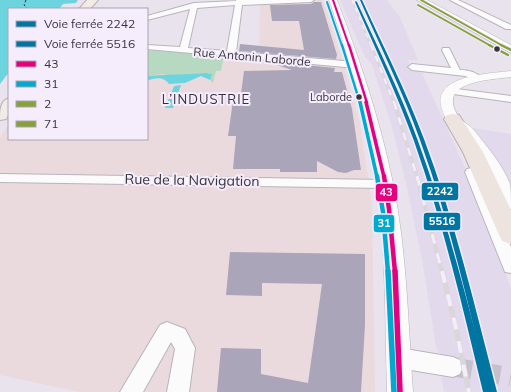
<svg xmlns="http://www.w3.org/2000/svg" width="511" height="392" viewBox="0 0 511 392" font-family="Mulish,sans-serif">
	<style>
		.commercial { fill: #ebdadd }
		.built { fill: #e3d9ec }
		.green { fill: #b7d9c1 }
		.water { fill: #6cd4de }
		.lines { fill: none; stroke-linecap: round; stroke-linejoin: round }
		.ferry { stroke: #20383a; stroke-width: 1; stroke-dasharray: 2.5 2; stroke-linecap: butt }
		.building { fill: #aaa5b9 }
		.minor-tunnel { stroke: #c6c0ca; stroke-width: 19; stroke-dasharray: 19 10; stroke-linecap: butt }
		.minor-casing { stroke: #b8b4bc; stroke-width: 2 }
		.tertiary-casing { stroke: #b8b4bc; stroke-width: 1 }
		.secondary-casing { stroke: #b8b4bc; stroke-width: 1 }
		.primary-casing { stroke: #bbaead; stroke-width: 2 }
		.trunk-casing { stroke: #bbaead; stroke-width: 2 }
		.minor { fill: #fcfbfc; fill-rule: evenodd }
		.tertiary { fill: #fcfbfc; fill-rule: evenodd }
		.secondary { fill: #fcfbfc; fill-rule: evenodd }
		.primary { fill: #f1eae7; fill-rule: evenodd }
		.trunk { fill: #ede4e0; fill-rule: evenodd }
		.rail-far4-casing { stroke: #d9d7da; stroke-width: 2.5 }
		.rail-far3-casing { stroke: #d9d7da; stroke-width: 3 }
		.rail-far2-casing { stroke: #d9d7da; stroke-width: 4 }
		.rail-far1-casing { stroke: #d9d7da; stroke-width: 4.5 }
		.rail-casing { stroke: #d9d7da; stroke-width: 5.5 }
		.rail-far4 { stroke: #f5edfc; stroke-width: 1.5; stroke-dasharray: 4.5; stroke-linecap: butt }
		.rail-far3 { stroke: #f5edfc; stroke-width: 2; stroke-dasharray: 6; stroke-linecap: butt }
		.rail-far2 { stroke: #f5edfc; stroke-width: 2.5; stroke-dasharray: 8; stroke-linecap: butt }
		.rail-far1 { stroke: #f5edfc; stroke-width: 3; stroke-dasharray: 10; stroke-linecap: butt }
		.rail { stroke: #f5edfc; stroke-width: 4; stroke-dasharray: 12; stroke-linecap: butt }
		.bus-1-far4-casing { stroke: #f5edfc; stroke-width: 3.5 }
		.bus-1-far3-casing { stroke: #f5edfc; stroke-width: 4.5 }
		.bus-1-far2-casing { stroke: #f5edfc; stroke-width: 6 }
		.bus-1-far1-casing { stroke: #f5edfc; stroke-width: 8 }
		.bus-1-casing { stroke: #f5edfc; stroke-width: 8 }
		.bus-2-far4-casing { stroke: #f5edfc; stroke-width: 3.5 }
		.bus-2-far3-casing { stroke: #f5edfc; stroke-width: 4.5 }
		.bus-2-far2-casing { stroke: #f5edfc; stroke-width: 6 }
		.bus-2-far1-casing { stroke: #f5edfc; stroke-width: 8 }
		.bus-2-casing { stroke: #f5edfc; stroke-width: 8 }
		.bus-3-far1-casing { stroke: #f5edfc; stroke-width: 3.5 }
		.bus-3-casing { stroke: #f5edfc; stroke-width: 4.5 }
		.bus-4-far1-casing { stroke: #f5edfc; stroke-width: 3.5 }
		.bus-4-casing { stroke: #f5edfc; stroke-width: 4.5 }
		.bus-1-far4 { stroke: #e5007d; stroke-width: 2 }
		.bus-1-far3 { stroke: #e5007d; stroke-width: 2.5 }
		.bus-1-far2 { stroke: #e5007d; stroke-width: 3.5 }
		.bus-1-far1 { stroke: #e5007d; stroke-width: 4.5 }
		.bus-1 { stroke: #e5007d; stroke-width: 5.5 }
		.bus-2-far4 { stroke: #00a9ce; stroke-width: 2 }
		.bus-2-far3 { stroke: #00a9ce; stroke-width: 2.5 }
		.bus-2-far2 { stroke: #00a9ce; stroke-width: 3.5 }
		.bus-2-far1 { stroke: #00a9ce; stroke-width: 4.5 }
		.bus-2 { stroke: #00a9ce; stroke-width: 5.5 }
		.bus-3-far1 { stroke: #85a138; stroke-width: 2 }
		.bus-3 { stroke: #85a138; stroke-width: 2.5 }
		.bus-4-far1 { stroke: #85a138; stroke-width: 2 }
		.bus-4 { stroke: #85a138; stroke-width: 2.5 }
		.rail-1-casing { stroke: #f5edfc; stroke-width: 3 }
		.rail-2-casing { stroke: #f5edfc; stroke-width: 3 }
		.rail-1 { fill: #0075a1; fill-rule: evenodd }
		.rail-2 { fill: #0075a1; fill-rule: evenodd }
		.bus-dot { fill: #38343c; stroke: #f5edfc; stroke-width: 1.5 }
		.labels { text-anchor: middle; stroke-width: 4; stroke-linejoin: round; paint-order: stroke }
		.far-bus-label { font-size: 11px; fill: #38343c; stroke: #f5edfc; text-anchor: end }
		.far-street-label { font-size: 12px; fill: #38343c; stroke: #f5edfc }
		.far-quarter-label { font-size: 13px; letter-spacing: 1px; fill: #372f3e; stroke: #f5edfc }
		.street-label { font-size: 14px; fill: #38343c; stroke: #f5edfc }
		.line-badge { stroke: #f5edfc; stroke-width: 1.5 }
		.badge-label { font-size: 11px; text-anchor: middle; font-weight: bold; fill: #fff }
	</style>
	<rect width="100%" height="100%" fill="#e9e3ee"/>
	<!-- commercial -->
	<polygon class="commercial" points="245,0 323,0 345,68 360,124 372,204 375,392 79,392 0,375 0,137 9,124 9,139 147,139 147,72 221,71 224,56 259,58 260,1"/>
	<!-- built -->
	<g class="built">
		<polygon points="340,0 387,0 400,17 418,60 407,60 412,69 421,71 467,172 511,288 511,392 444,392 441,375 454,377 452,358 439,353 436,347 422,260 408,192 398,150 389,117 372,65 364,55"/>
		<polygon points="467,127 511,134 511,190 494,159"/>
	</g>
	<!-- green -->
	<polygon class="green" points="147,50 224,56 221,71 216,71 213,83 210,80 210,73 172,76 163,74 147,76"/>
	<!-- water -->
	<g class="water">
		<polygon points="0,0 78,0 76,3 63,4 59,9 9,9 9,72 0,84"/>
		<path d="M206,73L212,74L210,80L201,76L185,83L169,84C163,76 155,78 147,81V76C167,74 185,75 206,73Z"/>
		<polygon points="181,85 173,108 165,108 174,86"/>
	</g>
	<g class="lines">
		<!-- ferry -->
		<polyline class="ferry" points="26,0 24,5 28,9"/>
	</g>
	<!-- building -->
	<g class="building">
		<polygon points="314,2 321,2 337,55 336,59 239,51 240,44 304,50 299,21 272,21 270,5 311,4"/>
		<polygon points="265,61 335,68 334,72 342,72 352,109 361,170 354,170 346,173 338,172 317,161 317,172 280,172 280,169 233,169 236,136 228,136 233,101 240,101 244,71 292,70"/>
		<polygon points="230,252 365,254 365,325 361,392 217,392 221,348 261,349 261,374 308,383 322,284 262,283 262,296 226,295"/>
	</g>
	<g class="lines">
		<!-- minor-tunnel -->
		<polyline class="minor-tunnel" points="453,367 511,377"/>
		<defs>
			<g id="minor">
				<path d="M236,0H314L311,2L242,5L236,52L356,62L360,65L356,68L147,49V45L180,47L190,9L147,20V16L194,3L236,1ZM235,5L227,51L188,48L197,8Z"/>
				<polygon points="450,0 458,0 511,25 511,29 506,29"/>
				<path d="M443,48H449L460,70C468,70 476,72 482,78L480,80H474L465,76L412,70L408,67L412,64L451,68L442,50Z"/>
				<polygon points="449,88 511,96 511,102 446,93 444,91"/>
				<polygon points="472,168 477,169 479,172 511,247 511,273 505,272 465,172 467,169"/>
				<polygon points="0,174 385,180 390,181 392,184 390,187 385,188 0,182"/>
				<polygon points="167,322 185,329 195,348 189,392 167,392 175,349 171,342 143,392 120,392 160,325"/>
				<polygon points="399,348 453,357 460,360 463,367 460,374 453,377 399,368 392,365 389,358 392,351"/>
			</g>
			<g id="tertiary">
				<path d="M329,0H337C360,60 380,120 393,183C407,252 408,322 413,392H387C385,323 386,254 377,185C369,122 350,61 329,0Z"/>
				<path d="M511,71V77C489,80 435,81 459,117C462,122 469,124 473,129C486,145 503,165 510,184C511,191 511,201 511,209L505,207C493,189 487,168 474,150C470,145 466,138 461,133C456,128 450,125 446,118C422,76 484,74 511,71Z"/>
			</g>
			<polygon id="secondary" points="417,0 427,0 511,45 511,53"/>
			<g id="primary">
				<polygon points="87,0 98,0 90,9 79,9"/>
				<path d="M9,98V114L6,119L0,120C0,110 0,101 9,98Z"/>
			</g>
			<polygon id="trunk" points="453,114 459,115 483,152 511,210 511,244 502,241 499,235 463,152 444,119 447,115"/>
		</defs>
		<!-- minor casing -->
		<use href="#minor" class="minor-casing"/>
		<!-- tertiary casing -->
		<use href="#tertiary" class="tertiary-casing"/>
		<!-- secondary casing -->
		<use href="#secondary" class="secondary-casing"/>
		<!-- primary casing -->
		<use href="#primary" class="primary-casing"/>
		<!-- trunk casing -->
		<use href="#trunk" class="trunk-casing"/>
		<!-- minor -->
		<use href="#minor" class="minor"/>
		<!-- tertiary -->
		<use href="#tertiary" class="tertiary"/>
		<!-- secondary -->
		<use href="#secondary" class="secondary"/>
		<!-- primary -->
		<use href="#primary" class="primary"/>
		<!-- trunk -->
		<use href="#trunk" class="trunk"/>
		<defs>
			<polyline id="rail-far4" points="352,0 371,46"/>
			<polyline id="rail-far3" points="371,45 394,103"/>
			<polyline id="rail-far2" points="394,102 417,177"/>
			<polyline id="rail-far1" points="417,176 442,272"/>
			<polyline id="rail" points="442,271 455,324 469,392"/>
		</defs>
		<!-- rail-far4 casing -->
		<use href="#rail-far4" class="rail-far4-casing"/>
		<!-- rail-far3 casing -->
		<use href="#rail-far3" class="rail-far3-casing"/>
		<!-- rail-far2 casing -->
		<use href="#rail-far2" class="rail-far2-casing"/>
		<!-- rail-far1 casing -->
		<use href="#rail-far1" class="rail-far1-casing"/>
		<!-- rail casing -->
		<use href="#rail" class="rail-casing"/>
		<!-- rail-far4 -->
		<use href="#rail-far4" class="rail-far4"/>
		<!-- rail-far3 -->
		<use href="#rail-far3" class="rail-far3"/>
		<!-- rail-far2 -->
		<use href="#rail-far2" class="rail-far2"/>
		<!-- rail-far1 -->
		<use href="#rail-far1" class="rail-far1"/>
		<!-- rail -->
		<use href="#rail" class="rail"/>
		<defs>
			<polyline id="bus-1-far4" points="333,0 349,46"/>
			<polyline id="bus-1-far3" points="349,45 367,103"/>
			<polyline id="bus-1-far2" points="366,102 384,177"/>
			<polyline id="bus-1-far1" points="384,176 389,209 395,272"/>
			<polyline id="bus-1" points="395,271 400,392"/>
			<polyline id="bus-2-far4" points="327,2 342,46"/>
			<polyline id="bus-2-far3" points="342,45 360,103"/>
			<polyline id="bus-2-far2" points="360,102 377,177"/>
			<polyline id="bus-2-far1" points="377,176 383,212 388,272"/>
			<polyline id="bus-2" points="388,271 394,392"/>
			<polyline id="bus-3-far1" points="421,0 503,46"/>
			<polyline id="bus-3" points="501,45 511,50"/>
			<polyline id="bus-4-far1" points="418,5 491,46"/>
			<polyline id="bus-4" points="489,45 508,55"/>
		</defs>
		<!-- bus-1-far4 casing -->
		<use href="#bus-1-far4" class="bus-1-far4-casing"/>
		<!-- bus-1-far3 casing -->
		<use href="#bus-1-far3" class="bus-1-far3-casing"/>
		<!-- bus-1-far2 casing -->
		<use href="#bus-1-far2" class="bus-1-far2-casing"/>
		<!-- bus-1-far1 casing -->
		<use href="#bus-1-far1" class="bus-1-far1-casing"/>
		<!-- bus-1 casing -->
		<use href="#bus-1" class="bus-1-casing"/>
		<!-- bus-2-far4 casing -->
		<use href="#bus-2-far4" class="bus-2-far4-casing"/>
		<!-- bus-2-far3 casing -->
		<use href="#bus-2-far3" class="bus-2-far3-casing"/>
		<!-- bus-2-far2 casing -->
		<use href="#bus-2-far2" class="bus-2-far2-casing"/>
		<!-- bus-2-far1 casing -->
		<use href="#bus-2-far1" class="bus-2-far1-casing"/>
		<!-- bus-2 casing -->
		<use href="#bus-2" class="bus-2-casing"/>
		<!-- bus-3-far1 casing -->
		<use href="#bus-3-far1" class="bus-3-far1-casing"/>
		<!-- bus-3 casing -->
		<use href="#bus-3" class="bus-3-casing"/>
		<!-- bus-4-far1 casing -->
		<use href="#bus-4-far1" class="bus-4-far1-casing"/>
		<!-- bus-4 casing -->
		<use href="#bus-4" class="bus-4-casing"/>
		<!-- bus-1-far4 -->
		<use href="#bus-1-far4" class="bus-1-far4"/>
		<!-- bus-1-far3 -->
		<use href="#bus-1-far3" class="bus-1-far3"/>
		<!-- bus-1-far2 -->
		<use href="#bus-1-far2" class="bus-1-far2"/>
		<!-- bus-1-far1 -->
		<use href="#bus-1-far1" class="bus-1-far1"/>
		<!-- bus-1 -->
		<use href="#bus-1" class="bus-1"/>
		<!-- bus-2-far4 -->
		<use href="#bus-2-far4" class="bus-2-far4"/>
		<!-- bus-2-far3 -->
		<use href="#bus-2-far3" class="bus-2-far3"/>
		<!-- bus-2-far2 -->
		<use href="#bus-2-far2" class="bus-2-far2"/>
		<!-- bus-2-far1 -->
		<use href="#bus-2-far1" class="bus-2-far1"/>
		<!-- bus-2 -->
		<use href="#bus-2" class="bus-2"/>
		<!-- bus-3-far1 -->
		<use href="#bus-3-far1" class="bus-3-far1"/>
		<!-- bus-3 -->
		<use href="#bus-3" class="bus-3"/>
		<!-- bus-4-far1 -->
		<use href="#bus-4-far1" class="bus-4-far1"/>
		<!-- bus-4 -->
		<use href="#bus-4" class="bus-4"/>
		<defs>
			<path id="rail-1" d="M360,0H362C383,46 406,91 424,139C455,221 475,307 497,392H489C469,307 450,222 420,140C403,92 380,46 360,0Z"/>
			<path id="rail-2" d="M356,1L357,2C378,48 401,94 418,141C448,223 469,308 491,392H483C463,308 443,223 414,141C397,94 375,48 355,2Z"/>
		</defs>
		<!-- rail-1 casing -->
		<use href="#rail-1" class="rail-1-casing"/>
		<!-- rail-2 casing -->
		<use href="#rail-2" class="rail-2-casing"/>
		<!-- rail-1 -->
		<use href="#rail-1" class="rail-1"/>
		<!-- rail-2 -->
		<use href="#rail-2" class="rail-2"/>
	</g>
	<!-- markers -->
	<g class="bus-dot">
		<circle cx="497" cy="49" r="3.5"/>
		<circle cx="359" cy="97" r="3.5"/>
	</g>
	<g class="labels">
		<!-- far-bus labels -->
		<g class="far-bus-label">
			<text x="352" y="101">Laborde</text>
		</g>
		<!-- far-street labels -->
		<g class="far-street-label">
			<text transform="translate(252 57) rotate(5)" y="4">Rue Antonin Laborde</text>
		</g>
		<!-- far-quarter labels -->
		<g class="far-quarter-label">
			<text x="206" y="104">L’INDUSTRIE</text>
		</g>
		<!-- street labels -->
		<g class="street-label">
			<text transform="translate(192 180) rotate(1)" y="5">Rue de la Navigation</text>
		</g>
	</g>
	<g class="line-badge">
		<rect x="421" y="182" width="38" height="19" rx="4" fill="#0075a1"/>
		<rect x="375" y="183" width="23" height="19" rx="4" fill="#e5007d"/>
		<rect x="423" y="212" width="38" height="19" rx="4" fill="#0075a1"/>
		<rect x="373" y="214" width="22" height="19" rx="4" fill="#00a9ce"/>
	</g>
	<g class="badge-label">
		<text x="440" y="195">2242</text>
		<text x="386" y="196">43</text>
		<text x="442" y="225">5516</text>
		<text x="384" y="227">31</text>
	</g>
	<!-- legend -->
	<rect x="8" y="8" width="140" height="132" fill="#f5edfc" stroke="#a9a3af"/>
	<rect x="16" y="21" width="20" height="6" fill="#0075a1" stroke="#a9a3af"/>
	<text x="44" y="28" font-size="12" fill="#38343c">Voie ferrée 2242</text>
	<rect x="16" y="41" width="20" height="6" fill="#0075a1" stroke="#a9a3af"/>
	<text x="44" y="48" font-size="12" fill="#38343c">Voie ferrée 5516</text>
	<rect x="16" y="61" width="20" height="6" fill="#e5007d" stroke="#a9a3af"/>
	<text x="44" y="68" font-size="12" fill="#38343c">43</text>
	<rect x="16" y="81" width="20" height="6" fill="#00a9ce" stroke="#a9a3af"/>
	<text x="44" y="88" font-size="12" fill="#38343c">31</text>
	<rect x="16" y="101" width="20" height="6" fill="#85a138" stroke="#a9a3af"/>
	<text x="44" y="108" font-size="12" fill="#38343c">2</text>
	<rect x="16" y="121" width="20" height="6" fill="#85a138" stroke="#a9a3af"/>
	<text x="44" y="128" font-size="12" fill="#38343c">71</text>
</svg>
